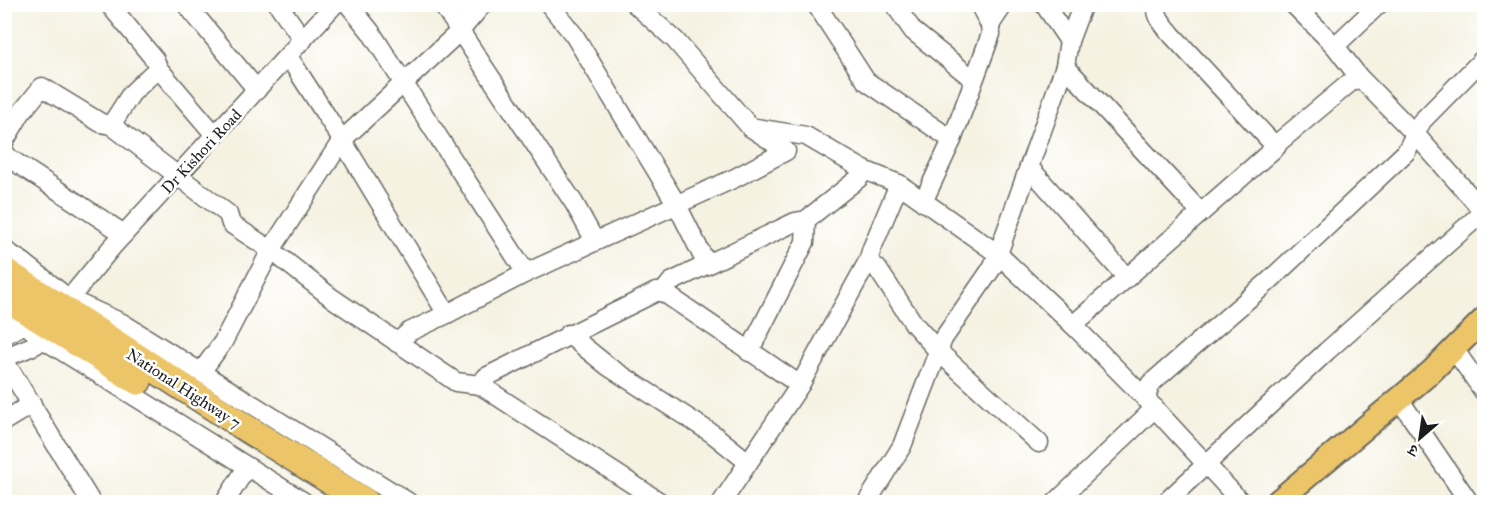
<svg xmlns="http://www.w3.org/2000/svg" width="1489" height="507" viewBox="0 0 1489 507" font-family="'IM FELL Great Primer','Noto Serif Devanagari',serif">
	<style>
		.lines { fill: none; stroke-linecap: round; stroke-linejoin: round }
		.minor-casing { stroke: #686761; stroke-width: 21 }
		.major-casing { stroke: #686761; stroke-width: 26 }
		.highway-casing { stroke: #686761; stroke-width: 30 }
		.minor { stroke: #fff; stroke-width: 18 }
		.major { stroke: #edc569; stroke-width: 22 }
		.highway { stroke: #edc569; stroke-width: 27 }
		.labels { text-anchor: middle; stroke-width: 5; stroke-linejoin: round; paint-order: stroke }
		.street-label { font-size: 16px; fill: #1c1c1c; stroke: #fff }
	</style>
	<rect width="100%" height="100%" fill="#fff"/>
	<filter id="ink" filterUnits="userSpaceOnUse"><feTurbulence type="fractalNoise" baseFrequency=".0167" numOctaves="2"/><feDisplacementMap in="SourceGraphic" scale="12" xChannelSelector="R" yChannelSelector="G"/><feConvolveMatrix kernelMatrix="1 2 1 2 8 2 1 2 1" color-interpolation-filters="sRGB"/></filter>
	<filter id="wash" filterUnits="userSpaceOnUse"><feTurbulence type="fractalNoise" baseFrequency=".008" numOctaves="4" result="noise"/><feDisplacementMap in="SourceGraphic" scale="24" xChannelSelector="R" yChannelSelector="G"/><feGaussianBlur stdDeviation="1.35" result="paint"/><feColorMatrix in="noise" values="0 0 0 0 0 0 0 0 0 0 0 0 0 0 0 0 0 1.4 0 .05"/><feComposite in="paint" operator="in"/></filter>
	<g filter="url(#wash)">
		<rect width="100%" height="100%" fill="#f5f2e2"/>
	</g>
	<g filter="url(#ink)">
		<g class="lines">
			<defs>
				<g id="minor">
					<polyline points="109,4 155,60 158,68 215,135"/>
					<polyline points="186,4 257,90"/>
					<polyline points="278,4 303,40"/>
					<polyline points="348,4 370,31 526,273"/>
					<polyline points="442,4 574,203 595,241"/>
					<polyline points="549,4 574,35 676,203 707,265"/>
					<polyline points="816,4 866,81 952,140"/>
					<polyline points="894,4 913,31 973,79"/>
					<polyline points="1044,4 1069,41"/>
					<path d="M1157,4C1155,17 1164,25 1172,35L1276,147"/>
					<polyline points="1293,4 1335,46 1358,76 1416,135 1484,212"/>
					<polyline points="990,25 1004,4"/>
					<polyline points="1335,46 1379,4"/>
					<polyline points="288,56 342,140 447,314 409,332 397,343"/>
					<polyline points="1065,66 1201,213"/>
					<polyline points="111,125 131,94 158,68"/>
					<polyline points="750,127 806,136 864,170 899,184 998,254 1073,325 1146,399 1241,502"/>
					<polyline points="4,142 21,113 42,87 101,123 111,125 228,214 231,224 271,250 332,298 456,382 480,385 660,502"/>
					<polyline points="4,152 9,158 124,234"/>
					<polyline points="1029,167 1127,278"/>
					<polyline points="923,202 952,140 991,34 990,25 979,4"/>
					<polyline points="4,250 23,262 69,299 122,323 408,502"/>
					<polyline points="868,261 877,268 914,324 939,352 1039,443"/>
					<polyline points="663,292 671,282 795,222 806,220 859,178 864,170"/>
					<polyline points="69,299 112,247 335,4"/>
					<polyline points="13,314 43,339 304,502"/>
					<polyline points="447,314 526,273 735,178 786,151 750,127 675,40 635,4"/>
					<polyline points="1073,325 1276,147 1279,142 1358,76"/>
					<polyline points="568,334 609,367 713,434 748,462"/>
					<polyline points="4,335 35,319"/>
					<polyline points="1454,349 1484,392"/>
					<polyline points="749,352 805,242 806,220"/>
					<polyline points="4,358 35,345 52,333"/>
					<polyline points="4,360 91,502"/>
					<polyline points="201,372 223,342 271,250 342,140 460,31 483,4"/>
					<polyline points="480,385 486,377 656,292 663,292 800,385"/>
					<polyline points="1146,399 1150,384 1268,282 1406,152 1422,121 1484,58"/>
					<polyline points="1399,399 1469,502"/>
					<polyline points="4,421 32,404"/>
					<polyline points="225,502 247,467"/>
					<polyline points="722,502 800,385 868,261 872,248 899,184"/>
					<polyline points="867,502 902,446 943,339 992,268 998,254 1065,66 1069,41 1083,4"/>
					<polyline points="1056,502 1155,408"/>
					<polyline points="1166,502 1327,351 1484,211"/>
				</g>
				<polyline id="major" points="1277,502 1431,372 1484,319"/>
				<g id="highway">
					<polyline points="4,271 249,430 365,502"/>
					<polyline points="4,296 138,381"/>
				</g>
			</defs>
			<!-- minor casing -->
			<use href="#minor" class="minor-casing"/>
			<!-- major casing -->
			<use href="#major" class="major-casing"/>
			<!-- highway casing -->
			<use href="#highway" class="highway-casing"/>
			<!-- minor -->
			<use href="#minor" class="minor"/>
			<!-- major -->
			<use href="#major" class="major"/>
			<!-- highway -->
			<use href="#highway" class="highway"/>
		</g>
	</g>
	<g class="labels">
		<!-- street labels -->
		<g class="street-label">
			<text transform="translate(201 151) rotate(-47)" y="6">Dr Kishori Road</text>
			<text transform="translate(184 388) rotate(33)" y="6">National Highway 7</text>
		</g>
	</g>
	<!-- margin -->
	<rect width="1489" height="507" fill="none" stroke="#fff" stroke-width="24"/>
	<!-- north arrow -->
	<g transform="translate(1420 438) rotate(209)" stroke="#ffffff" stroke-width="4.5" paint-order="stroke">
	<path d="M0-4.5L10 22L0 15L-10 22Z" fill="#1c1c1c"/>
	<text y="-9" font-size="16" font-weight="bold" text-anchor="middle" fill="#1c1c1c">उ</text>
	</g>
</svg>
